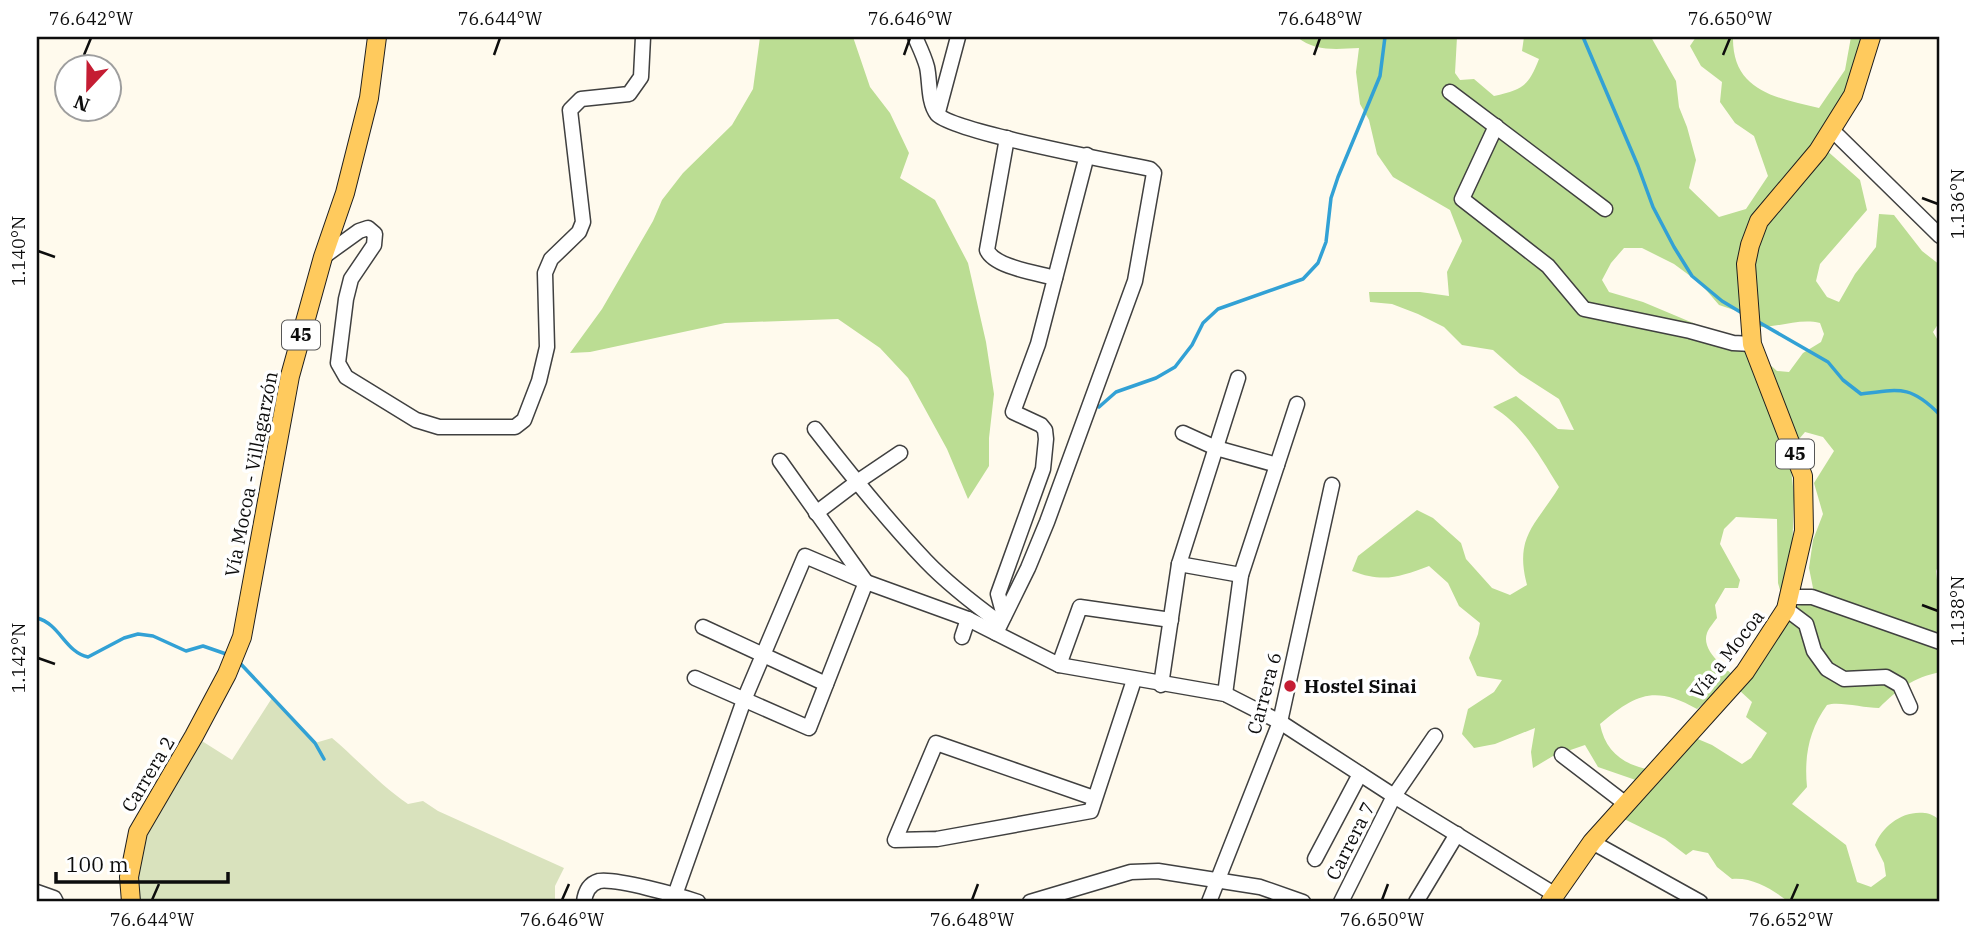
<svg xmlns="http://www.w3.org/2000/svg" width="1977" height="939" viewBox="0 0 1977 939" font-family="'IBM Plex Serif',serif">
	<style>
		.forest { fill: #bbdd93; fill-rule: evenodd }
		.cemetery { fill: #d9e2bd }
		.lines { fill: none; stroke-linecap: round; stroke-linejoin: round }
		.stream { stroke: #32a1d5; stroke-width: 3.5 }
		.minor-casing { stroke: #404040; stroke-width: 17 }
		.major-casing { stroke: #1e1e1e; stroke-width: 20 }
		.minor { stroke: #fff; stroke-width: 14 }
		.major { stroke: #ffca5d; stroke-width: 18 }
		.ticks { fill: none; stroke: #0d0d0d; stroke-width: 2.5 }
		.poi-dot { fill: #c51d33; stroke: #fff; stroke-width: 2.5 }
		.labels { text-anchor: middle; stroke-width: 7; stroke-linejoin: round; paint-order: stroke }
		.shield { fill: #fff; stroke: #565656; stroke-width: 2 }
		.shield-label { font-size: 18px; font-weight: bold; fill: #0d0d0d }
		.street-label { font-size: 19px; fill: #0d0d0d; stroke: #fff }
		.poi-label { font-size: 19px; font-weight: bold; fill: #0d0d0d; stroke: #fff; text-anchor: start }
		.neatline { fill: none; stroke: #0d0d0d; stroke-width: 2.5 }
		.ticks-label { font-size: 18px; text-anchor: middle; fill: #0d0d0d }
	</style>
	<rect width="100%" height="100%" fill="#fffaed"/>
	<!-- forest -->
	<g class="forest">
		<polygon points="760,37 853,37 870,87 890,113 909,153 900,178 935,200 968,263 986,342 994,394 989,438 989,466 968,499 947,449 908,378 880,348 838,319 725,323 590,352 570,353 602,309 653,221 662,200 683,173 732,125 753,89"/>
		<path d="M1297,37H1457L1455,73L1460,80L1474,79L1494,96C1523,89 1528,87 1539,59L1522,51L1524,37H1651L1676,81L1679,107L1687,127L1696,160L1689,188L1719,217L1746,209L1768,176L1754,136L1735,123L1720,102L1722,82L1701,66L1690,46L1696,37H1733C1732,91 1776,98 1819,108L1845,70L1851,37H1862V45L1839,111L1816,141L1860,180L1867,210L1820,264L1816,281L1827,297L1839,302L1855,274L1876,247L1879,214L1894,215L1922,251L1940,265V321L1933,332L1940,344V562L1936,571L1937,580L1940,582V672C1913,678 1899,688 1879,708C1863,708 1839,701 1827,705C1809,730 1804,756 1807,787L1792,804L1846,845L1857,882L1871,887L1886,876L1884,863L1875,845C1882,826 1903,810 1925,813C1930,813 1936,817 1940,820V902H1789C1773,890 1753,877 1732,879L1717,867L1708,853L1693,850L1686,855L1665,839L1622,818L1653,786L1598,767L1585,745L1553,756L1533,768L1531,752L1535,728L1495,744L1474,748L1462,734L1468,709L1494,692L1502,680L1477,676L1469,658L1478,634L1480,623L1459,606L1448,583L1429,566C1399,577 1384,583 1352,571L1358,556L1417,510L1433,518L1461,543L1466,559L1492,588L1510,595L1527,585C1514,536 1536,525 1559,487C1540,457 1524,426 1493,407L1516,396L1558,429L1574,430L1559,399L1520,374L1493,350L1462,345L1444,327L1418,314L1392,304L1370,302L1369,292H1420L1449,296L1447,272L1462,241L1450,210L1393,177L1377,154L1369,120L1360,104L1356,72L1359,48C1337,49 1315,52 1297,37ZM1624,248H1642L1674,264L1701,284L1719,305L1740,312L1760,327C1780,327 1800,318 1820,323L1824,334L1821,342L1803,353L1789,372L1777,371C1757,352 1737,346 1711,339L1705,328L1643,302L1609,292L1602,280L1611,263ZM1805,432L1823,437L1834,451L1814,483L1823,514L1813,540L1809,568L1813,588L1812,603L1796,606L1779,622L1775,643L1743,682C1730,673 1700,652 1707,633C1709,628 1714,622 1717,618L1715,605L1725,588H1738L1740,580L1720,544L1724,529L1736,517L1777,519L1778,583L1782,597L1792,556L1794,496L1789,451ZM1721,684L1739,690L1752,702L1746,717L1767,733L1751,758L1742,764L1712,745L1693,737L1662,771C1632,769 1606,757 1600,724C1636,694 1654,685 1697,709L1710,698Z"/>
	</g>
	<!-- cemetery -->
	<path class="cemetery" d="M272,698L315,743L332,738C358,760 380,785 408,804L423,801L438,811L564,868L555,886V902H131L138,832L194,736L232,760Z"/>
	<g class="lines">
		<!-- stream -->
		<g class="stream">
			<polyline points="1583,37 1638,166 1653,207 1674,247 1692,276 1722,301 1742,313"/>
			<path d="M1755,320L1828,362L1843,380L1861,394C1900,389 1911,385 1940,415"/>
			<polyline points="1099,407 1116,392 1156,378 1175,367 1192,345 1203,323 1218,309 1303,279 1318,263 1326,242 1331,198 1338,177 1380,76 1385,37"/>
			<path d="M37,618C60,624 65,652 88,657L124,638L138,634L153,636L186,651L203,646L229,655"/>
			<polyline points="238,661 315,743 324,759"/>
		</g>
		<defs>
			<g id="minor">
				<path d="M915,37C919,46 924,56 927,67C930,80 928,103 937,114C953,132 1117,162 1150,169L1154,173L1135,281L1047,522L1028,568L996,633"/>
				<polyline points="1450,92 1605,209"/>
				<polyline points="938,112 958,37"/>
				<polyline points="1496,126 1462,199 1548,266 1584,309 1690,331 1733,343 1752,344"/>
				<polyline points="1833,131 1940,236"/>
				<path d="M1007,138L987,250C994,267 1037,273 1055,278"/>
				<polyline points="323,257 359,231 368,228 375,234 374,245 351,279 346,299 338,363 346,377 416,420 439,427 515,427 524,420 539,381 547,347 545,273 551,259 579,232 583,222 570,110 581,99 629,94 641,77 643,37"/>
				<path d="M815,429C850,474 886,519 926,561C948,584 974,604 1000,623"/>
				<polyline points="1183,433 1216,448 1277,465"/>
				<polyline points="816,513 857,482 900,453"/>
				<polyline points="1179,564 1241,575"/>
				<polyline points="1790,597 1812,597 1940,642"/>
				<polyline points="1786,609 1806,624 1814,651 1827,669 1844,679 1886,677 1900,685 1910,707"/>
				<polyline points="1004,616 998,594 1043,469 1046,439 1045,430 1041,425 1013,412 1038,344 1087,155"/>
				<polyline points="703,627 826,684"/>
				<polyline points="962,637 968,619"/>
				<polyline points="1059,665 1080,607 1171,620"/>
				<polyline points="695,678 809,728 866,582 780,461"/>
				<polyline points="1161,685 1179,564 1238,378"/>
				<polyline points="1225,694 1241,575 1297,404"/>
				<polyline points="1562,755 1626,804"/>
				<polyline points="1094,798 936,743 895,840 937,839 1091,811 1134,680"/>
				<polyline points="1592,842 1700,902"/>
				<polyline points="1315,859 1360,774"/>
				<polyline points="37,892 54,898 56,902"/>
				<polyline points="675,895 744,700 805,556 866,582 968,619 1059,665 1225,694 1280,722 1394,796 1554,894"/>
				<path d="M584,902C585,893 589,884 599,881C616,878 680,896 698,902"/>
				<polyline points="1030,902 1131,872 1158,871 1260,887 1303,902"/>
				<polyline points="1209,902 1280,722 1332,485"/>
				<polyline points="1341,902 1394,796 1435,736"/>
				<polyline points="1416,902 1457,834"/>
			</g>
			<g id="major">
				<polyline points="131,902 129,877 138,832 194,736 227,674 242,637 290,376 323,257 345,193 369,98 377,37"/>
				<polyline points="1550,902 1592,842 1745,672 1786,609 1804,531 1803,476 1752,344 1746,264 1750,245 1759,221 1818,151 1853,95 1871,37"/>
			</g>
		</defs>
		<!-- minor casing -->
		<use href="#minor" class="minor-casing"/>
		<!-- major casing -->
		<use href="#major" class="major-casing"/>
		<!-- minor -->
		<use href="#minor" class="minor"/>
		<!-- major -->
		<use href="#major" class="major"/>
	</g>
	<!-- ticks -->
	<path class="ticks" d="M84,55L91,38M494,55L500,38M904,55L910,38M1314,55L1320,38M1723,55L1730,38M1922,198L1938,204M38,251L55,257M1922,605L1938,611M38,658L55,664M152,900L159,884M562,900L569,884M972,900L978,884M1382,900L1388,884M1791,900L1798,884"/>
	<!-- markers -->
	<circle class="poi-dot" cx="1290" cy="686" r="7"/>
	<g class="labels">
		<!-- shield labels -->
		<g class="shield">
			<rect x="282" y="320.5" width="38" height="29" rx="5"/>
			<rect x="1776" y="439.5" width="38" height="29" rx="5"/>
		</g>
		<g class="shield-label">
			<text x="301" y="341">45</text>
			<text x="1795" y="460">45</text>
		</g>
		<!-- street labels -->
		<g class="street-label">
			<text transform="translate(251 474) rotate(-79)" y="7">Vía Mocoa - Villagarzón</text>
			<text transform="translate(1727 654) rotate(-52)" y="7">Vía a Mocoa</text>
			<text transform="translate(1264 693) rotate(-75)" y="7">Carrera 6</text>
			<text transform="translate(148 774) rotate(-59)" y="7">Carrera 2</text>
			<text transform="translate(1350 841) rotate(-63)" y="7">Carrera 7</text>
		</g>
		<!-- poi labels -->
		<g class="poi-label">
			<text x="1304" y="693">Hostel Sinai</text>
		</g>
	</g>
	<!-- border -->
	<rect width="1977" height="939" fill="none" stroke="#ffffff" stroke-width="77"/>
	<!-- north arrow -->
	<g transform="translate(88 88) rotate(202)"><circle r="33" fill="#ffffff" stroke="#9e9e9e" stroke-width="2"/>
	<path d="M0-5L12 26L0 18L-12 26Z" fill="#c51d33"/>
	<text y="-10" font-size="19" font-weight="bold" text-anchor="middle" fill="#0d0d0d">N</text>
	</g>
	<!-- scale -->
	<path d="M56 872v10h172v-10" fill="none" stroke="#0d0d0d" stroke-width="3.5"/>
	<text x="66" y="872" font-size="21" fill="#0d0d0d" stroke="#ffffff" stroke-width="5" paint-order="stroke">100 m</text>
	<rect x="38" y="38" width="1900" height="862" class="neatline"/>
	<g class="ticks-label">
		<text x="91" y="25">76.642°W</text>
		<text x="500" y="25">76.644°W</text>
		<text x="910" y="25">76.646°W</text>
		<text x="1320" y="25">76.648°W</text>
		<text x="1730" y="25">76.650°W</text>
		<text transform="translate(1958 204) rotate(-90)" y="6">1.136°N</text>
		<text transform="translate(19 251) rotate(-90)" y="6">1.140°N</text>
		<text transform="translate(1958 611) rotate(-90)" y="6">1.138°N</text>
		<text transform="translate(19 658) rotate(-90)" y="6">1.142°N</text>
		<text x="152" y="926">76.644°W</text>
		<text x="562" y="926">76.646°W</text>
		<text x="972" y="926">76.648°W</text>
		<text x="1382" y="926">76.650°W</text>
		<text x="1791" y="926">76.652°W</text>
	</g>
</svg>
